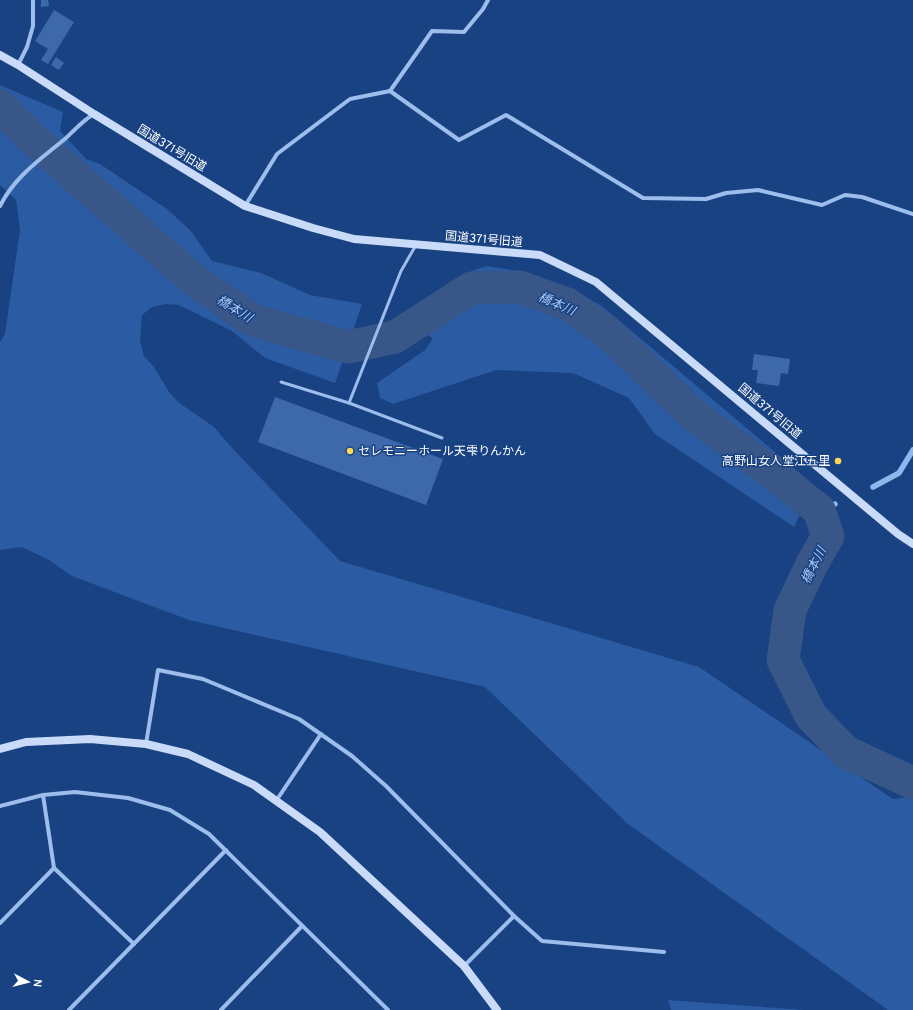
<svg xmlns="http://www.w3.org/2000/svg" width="913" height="1010" viewBox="0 0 913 1010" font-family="Overpass,'Noto Sans JP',sans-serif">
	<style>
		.green { fill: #2b5ba2 }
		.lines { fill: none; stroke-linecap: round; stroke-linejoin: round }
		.stream { stroke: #8fb7ee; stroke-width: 5.5 }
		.river { stroke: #385687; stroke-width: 33 }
		.building { fill: #3d69aa }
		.lane { stroke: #9dbdec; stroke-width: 3 }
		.street { stroke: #9dbdec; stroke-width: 4 }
		.secondary { stroke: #c9dbf8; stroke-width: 8 }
		.poi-dot { fill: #ffd757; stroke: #194283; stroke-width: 1.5 }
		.labels { text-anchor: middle; stroke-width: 3; stroke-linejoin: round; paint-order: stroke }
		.street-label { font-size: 12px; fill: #fff; stroke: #194283 }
		.poi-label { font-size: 12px; fill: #fff; stroke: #194283; text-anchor: start }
		.water-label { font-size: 13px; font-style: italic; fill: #a8c7f3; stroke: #194283 }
	</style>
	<rect width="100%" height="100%" fill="#194283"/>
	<!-- green -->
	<g class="green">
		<polygon points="0,85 63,112 60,131 86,159 100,164 167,209 190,230 212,261 261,273 310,295 362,304 335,383 265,358 232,331 179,305 166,304 152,307 142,315 140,341 144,356 154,367 169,392 178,402 214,427 234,450 340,561 699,667 893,799 913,797 913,1010 888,1010 628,824 485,687 189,620 72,576 49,560 22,547 0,550 0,342 5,334 20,230 16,200 0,185"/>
		<polygon points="487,266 518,271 574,290 603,307 814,485 794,527 655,434 629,398 573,373 496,370 393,404 380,398 377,383 425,350 433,338 398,318 409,309 474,270"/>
		<polygon points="668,1000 804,1010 671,1010"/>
	</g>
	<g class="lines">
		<!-- stream -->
		<g class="stream">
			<polyline points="873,487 899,473 913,450"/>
			<polyline points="819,510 835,504"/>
		</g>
		<!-- river -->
		<polyline class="river" points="0,106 35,141 196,282 225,301 251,320 348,347 395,337 471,288 520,287 567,304 606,331 696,417 771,472 819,510 828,536 812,564 790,610 783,660 811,716 846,752 913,783"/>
	</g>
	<!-- building -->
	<g class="building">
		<polygon points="41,0 48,0 49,6 41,7"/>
		<polygon points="54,10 74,22 48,64 41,60 48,49 35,41"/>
		<polygon points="56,57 64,63 59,70 51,65"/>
		<polygon points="754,354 790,359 788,374 781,373 779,386 756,383 758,370 752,370"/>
		<polygon points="275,397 443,459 426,505 258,442"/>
	</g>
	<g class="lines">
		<!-- lane -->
		<g class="lane">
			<polyline points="416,245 401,271 349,403 442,438"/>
			<polyline points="281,382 349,403"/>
		</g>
		<!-- street -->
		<g class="street">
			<polyline points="18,65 27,47 33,26 33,0"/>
			<polyline points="390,91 432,31 464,32 483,9 488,0"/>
			<path d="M0,206C15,176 41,159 66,138C76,129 82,121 94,114"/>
			<polyline points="245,206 277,154 350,99 390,91 459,140 506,115 643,198 706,199 726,193 758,190 822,205 845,195 862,197 913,214"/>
			<polyline points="146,744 158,670 203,679 299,719 352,756 386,786 514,916 542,941 664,952"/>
			<polyline points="43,795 54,868 134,944"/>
			<polyline points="276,801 321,734"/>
			<polyline points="0,806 43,795 75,792 128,798 170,810 209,834 388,1010"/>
			<polyline points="0,923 54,868"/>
			<polyline points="464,966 514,916"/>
			<polyline points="69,1010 226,850"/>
			<polyline points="221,1010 302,926"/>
		</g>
		<!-- secondary -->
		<g class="secondary">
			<polyline points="0,55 18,65 94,114 245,206 313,228 354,239 540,255 596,282 898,534 913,544"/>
			<polyline points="0,749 26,742 90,739 146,744 188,754 254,785 320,832 464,966 497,1010"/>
		</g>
	</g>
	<!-- markers -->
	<g class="poi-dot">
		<circle cx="350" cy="451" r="4"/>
		<circle cx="838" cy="461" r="4"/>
	</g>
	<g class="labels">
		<!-- street labels -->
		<g class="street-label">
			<text transform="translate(172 148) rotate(31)" y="4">国道371号旧道</text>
			<text transform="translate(484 239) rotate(5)" y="4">国道371号旧道</text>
			<text transform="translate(770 411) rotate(40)" y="4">国道371号旧道</text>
		</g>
		<!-- poi labels -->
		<g class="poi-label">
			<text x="358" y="455">セレモニーホール天雫りんかん</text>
			<text x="830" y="465" text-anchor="end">高野山女人堂江五里</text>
		</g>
		<!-- water labels -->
		<g class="water-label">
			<text transform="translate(557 303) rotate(24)" y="5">橋本川</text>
			<text transform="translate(235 308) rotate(32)" y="5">橋本川</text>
			<text transform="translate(813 565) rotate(-63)" y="5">橋本川</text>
		</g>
	</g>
	<!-- north arrow -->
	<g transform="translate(28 982) rotate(97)" stroke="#194283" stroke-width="3" paint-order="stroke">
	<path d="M0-3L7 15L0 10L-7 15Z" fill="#ffffff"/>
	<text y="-6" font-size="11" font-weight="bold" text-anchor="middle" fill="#ffffff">N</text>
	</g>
</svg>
